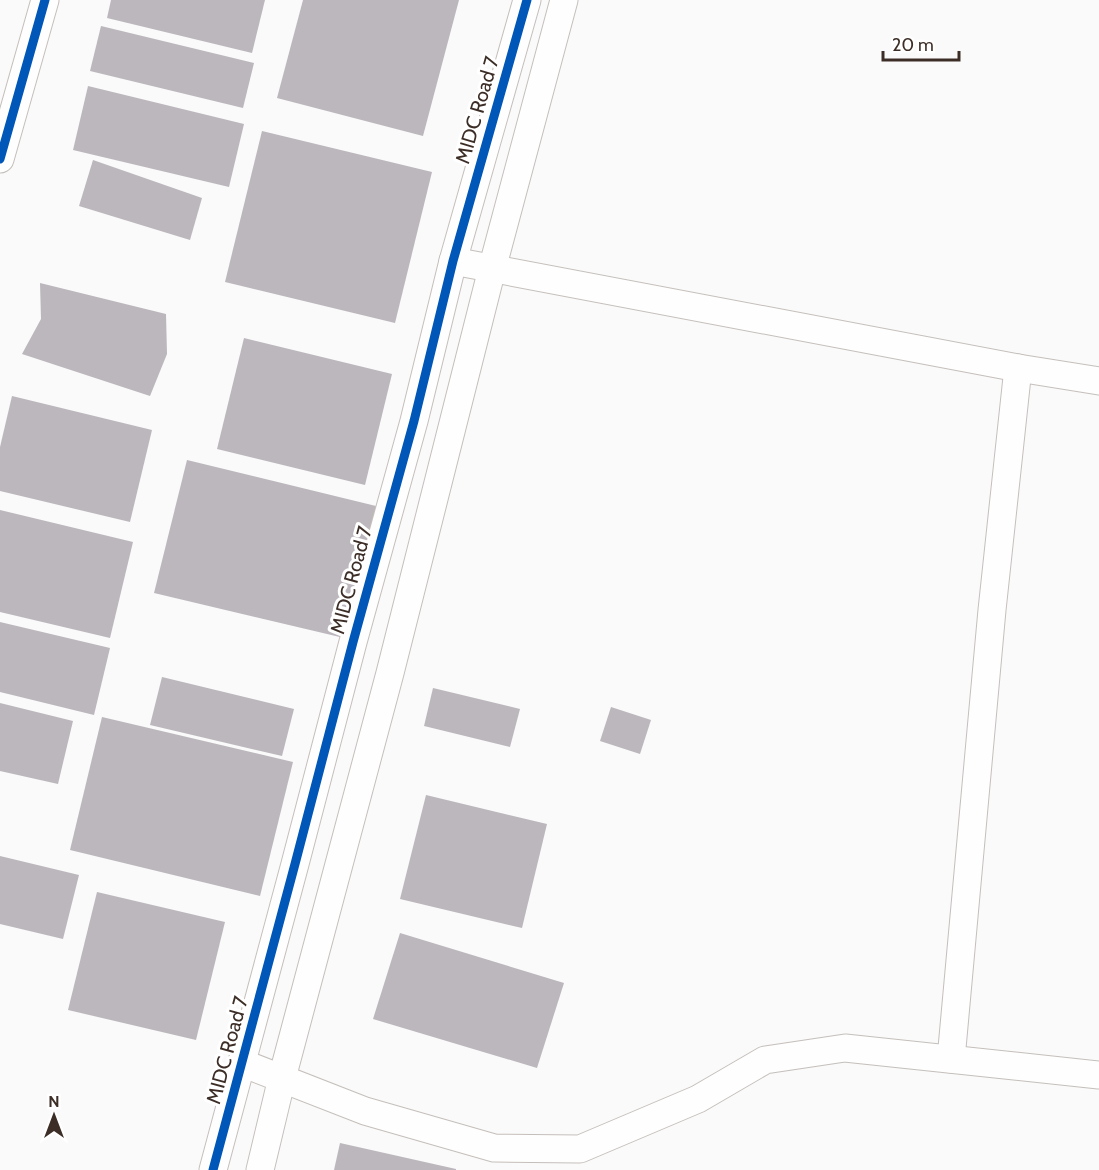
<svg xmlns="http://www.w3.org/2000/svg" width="1099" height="1170" viewBox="0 0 1099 1170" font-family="Cabin,sans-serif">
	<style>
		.building { fill: #bcb7bc }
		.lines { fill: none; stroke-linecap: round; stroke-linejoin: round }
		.minor-casing { stroke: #c5bfbb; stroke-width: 29 }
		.minor { stroke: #fefefe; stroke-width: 27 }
		.cycleway-casing { stroke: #fff; stroke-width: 13 }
		.cycleway { stroke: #0057b8; stroke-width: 9 }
		.labels { text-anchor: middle; stroke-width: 6; stroke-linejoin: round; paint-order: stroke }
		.street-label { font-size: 20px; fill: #3c2e27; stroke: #fff }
	</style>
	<rect width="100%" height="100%" fill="#fafafa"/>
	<!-- building -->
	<g class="building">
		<polygon points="111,0 265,0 252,53 107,18"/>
		<polygon points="303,0 459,0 423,136 277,98"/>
		<polygon points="101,26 254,63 243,108 90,71"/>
		<polygon points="88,86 244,124 229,187 73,150"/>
		<polygon points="262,131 432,172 395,323 225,282"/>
		<polygon points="93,160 202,198 190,240 79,206"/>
		<polygon points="40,283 166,314 167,354 150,396 22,354 41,319"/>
		<polygon points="244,338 392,374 365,485 217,449"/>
		<polygon points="12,396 152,430 130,522 0,491 0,447"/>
		<polygon points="187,460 376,506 344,638 154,593"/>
		<polygon points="0,510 133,542 110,638 0,612"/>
		<polygon points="0,622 110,648 94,715 0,692"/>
		<polygon points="162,677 294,709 282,756 150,725"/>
		<polygon points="433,688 520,709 510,747 424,726"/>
		<polygon points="0,703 73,721 58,784 0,771"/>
		<polygon points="611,707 651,720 640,754 600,741"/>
		<polygon points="102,717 293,762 260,896 70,850"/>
		<polygon points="426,795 547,824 522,928 400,899"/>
		<polygon points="0,856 79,875 63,939 0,924"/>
		<polygon points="97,892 225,922 196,1040 68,1010"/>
		<polygon points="400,933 564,983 537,1068 373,1019"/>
		<polygon points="340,1143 456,1169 456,1170 334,1170"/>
	</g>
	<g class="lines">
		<defs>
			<g id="minor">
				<polyline points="0,159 45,0"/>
				<polyline points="453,261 1018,368 1099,381"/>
				<polyline points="951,1059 992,610 1018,368"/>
				<polyline points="242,1063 365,1111 494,1148 580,1149 698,1099 765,1060 845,1048 1099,1075"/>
				<polyline points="213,1170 295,864 353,642 414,421 453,261 527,0"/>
				<polyline points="260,1170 282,1078 390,673 492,269 564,0"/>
			</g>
		</defs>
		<!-- minor casing -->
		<use href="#minor" class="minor-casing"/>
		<!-- minor -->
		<use href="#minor" class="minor"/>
		<defs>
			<g id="cycleway">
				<polyline points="0,159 45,0"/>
				<polyline points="213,1170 295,864 353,642 414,421 453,261 527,0"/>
			</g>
		</defs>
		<!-- cycleway casing -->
		<use href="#cycleway" class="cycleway-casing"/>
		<!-- cycleway -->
		<use href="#cycleway" class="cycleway"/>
	</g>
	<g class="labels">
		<!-- street labels -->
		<g class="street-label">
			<text transform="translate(477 110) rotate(-74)" y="7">MIDC Road 7</text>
			<text transform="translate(351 580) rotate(-75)" y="7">MIDC Road 7</text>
			<text transform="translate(227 1050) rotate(-75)" y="7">MIDC Road 7</text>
		</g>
	</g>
	<!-- north arrow -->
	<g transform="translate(54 1116)" stroke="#ffffff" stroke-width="4.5" paint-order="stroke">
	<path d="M0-4.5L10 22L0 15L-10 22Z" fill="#3c2e27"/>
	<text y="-9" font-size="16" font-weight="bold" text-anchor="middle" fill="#3c2e27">N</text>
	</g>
	<!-- scale -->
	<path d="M883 51v9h76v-9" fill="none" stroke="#3c2e27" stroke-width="3"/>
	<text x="892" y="51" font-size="18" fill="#3c2e27" stroke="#ffffff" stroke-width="4.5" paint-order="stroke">20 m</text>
</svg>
